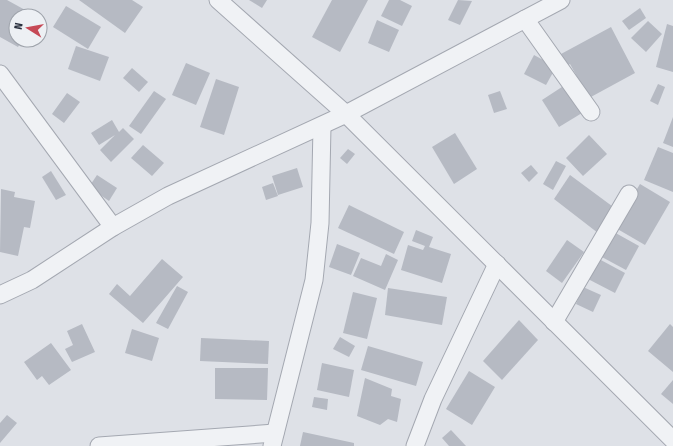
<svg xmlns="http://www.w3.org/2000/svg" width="673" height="446" viewBox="0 0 673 446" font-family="'Fira Sans Condensed',sans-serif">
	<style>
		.building { fill: #b6bac3 }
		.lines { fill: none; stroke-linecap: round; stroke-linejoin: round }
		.minor-casing { stroke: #a4a8b1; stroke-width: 19 }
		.minor { stroke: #f0f2f5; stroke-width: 17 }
	</style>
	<rect width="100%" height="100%" fill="#dee1e7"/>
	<!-- building -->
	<g class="building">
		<polygon points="0,0 7,0 36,16 16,16 16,40 22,40 18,47 0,37"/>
		<polygon points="79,0 132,0 143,7 125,33"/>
		<polygon points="249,0 267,0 262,8"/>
		<polygon points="332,0 368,0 340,52 312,37"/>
		<polygon points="389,0 400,0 412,6 402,26 381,16"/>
		<polygon points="458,0 472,1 460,25 448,20"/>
		<polygon points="66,6 101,27 88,49 53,27"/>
		<polygon points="640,8 646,18 629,30 622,21"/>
		<polygon points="377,20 399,30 389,52 368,43"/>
		<polygon points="648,21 662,34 646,52 631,38"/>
		<polygon points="667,24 673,26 673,72 656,67"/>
		<polygon points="611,27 635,73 589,98 570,64 567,66 561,54"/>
		<polygon points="76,46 109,57 100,81 68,69"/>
		<polygon points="534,55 556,67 546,85 524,74"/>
		<polygon points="186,63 210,73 196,105 172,95"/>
		<polygon points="132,68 148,82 139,92 123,78"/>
		<polygon points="216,79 239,87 224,135 200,127"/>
		<polygon points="658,84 665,87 658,105 650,101"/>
		<polygon points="565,85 582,113 559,127 542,100"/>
		<polygon points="154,91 166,99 141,134 129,126"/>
		<polygon points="500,91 507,109 494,113 488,95"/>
		<polygon points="67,93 80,102 64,123 52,114"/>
		<polygon points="673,117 673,147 663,143"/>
		<polygon points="112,120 119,132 123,128 134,139 111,162 100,150 115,135 99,145 91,133"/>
		<polygon points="455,133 477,169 454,184 432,147"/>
		<polygon points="589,135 607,154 583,176 566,158"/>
		<polygon points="143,145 164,163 152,176 131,158"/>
		<polygon points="658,147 673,153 673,192 644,180"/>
		<polygon points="348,149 355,154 347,164 340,158"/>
		<polygon points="556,161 566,166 553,190 543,184"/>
		<polygon points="531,165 538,173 529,182 521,173"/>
		<polygon points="297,168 303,187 278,195 272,176"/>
		<polygon points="51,171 66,195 56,200 42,177"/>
		<polygon points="97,175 117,188 109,201 89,187"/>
		<polygon points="570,175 616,209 598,233 554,199"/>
		<polygon points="273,183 278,196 266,200 262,187"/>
		<polygon points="640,184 670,202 645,245 614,227"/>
		<polygon points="1,189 15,192 14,197 35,201 30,228 24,227 18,256 0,252"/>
		<polygon points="349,205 404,232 394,254 338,228"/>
		<polygon points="416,230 433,237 429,247 451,254 442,283 401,270 408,245 423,250 425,246 412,241"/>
		<polygon points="612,231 639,246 626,270 600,256"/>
		<polygon points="567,240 584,252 562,283 546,271"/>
		<polygon points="337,244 360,253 351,275 329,267"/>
		<polygon points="386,254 398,260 385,290 353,276 361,258 381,266"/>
		<polygon points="162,259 183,277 143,323 109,294 117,284 130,296"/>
		<polygon points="599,259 625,273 615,293 588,279"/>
		<polygon points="177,286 188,292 168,329 156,323"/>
		<polygon points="583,287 601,295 593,312 576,304"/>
		<polygon points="388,288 447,297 442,325 385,315"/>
		<polygon points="353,292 377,298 367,339 343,333"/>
		<polygon points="519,320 538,340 502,380 483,361"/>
		<polygon points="82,324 95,352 72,362 65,349 73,345 67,331"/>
		<polygon points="670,324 673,327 673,372 648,351"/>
		<polygon points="132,329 159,338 152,361 125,353"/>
		<polygon points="340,337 355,346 349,357 333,349"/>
		<polygon points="201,338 269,341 268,364 200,361"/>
		<polygon points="51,343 71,370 49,385 42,376 37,380 24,362"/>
		<polygon points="368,346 423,362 416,386 361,370"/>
		<polygon points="322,363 354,370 349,397 317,390"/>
		<polygon points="215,368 268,368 267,400 215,399"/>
		<polygon points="469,371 495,387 472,425 446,409"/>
		<polygon points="365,378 392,389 391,396 401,399 397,422 388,419 380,425 357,416"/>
		<polygon points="673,380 673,404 661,394"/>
		<polygon points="314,397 328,399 327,410 312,407"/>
		<polygon points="7,415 17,423 0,443 0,423"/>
		<polygon points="451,430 466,446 449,446 442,438"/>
		<polygon points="303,432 354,443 354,446 300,446"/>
	</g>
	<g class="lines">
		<defs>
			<g id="minor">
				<polyline points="218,0 346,114 673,440"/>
				<polyline points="525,19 591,112"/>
				<polyline points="0,74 113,227"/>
				<polyline points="0,295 32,280 113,227 168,196 346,114 561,0"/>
				<polyline points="554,322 629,194"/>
				<polyline points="99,446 275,433"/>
				<polyline points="272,446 314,280 320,223 322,126"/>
				<polyline points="415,446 433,399 497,264"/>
			</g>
		</defs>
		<!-- minor casing -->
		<use href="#minor" class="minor-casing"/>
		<!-- minor -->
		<use href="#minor" class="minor"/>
	</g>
	<!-- north arrow -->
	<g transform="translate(28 28) rotate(281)"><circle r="19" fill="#edf0f4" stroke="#9ea3ab"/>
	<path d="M0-3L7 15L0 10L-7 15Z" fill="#c64956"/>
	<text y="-6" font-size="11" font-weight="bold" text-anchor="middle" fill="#282f3d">N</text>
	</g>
</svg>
